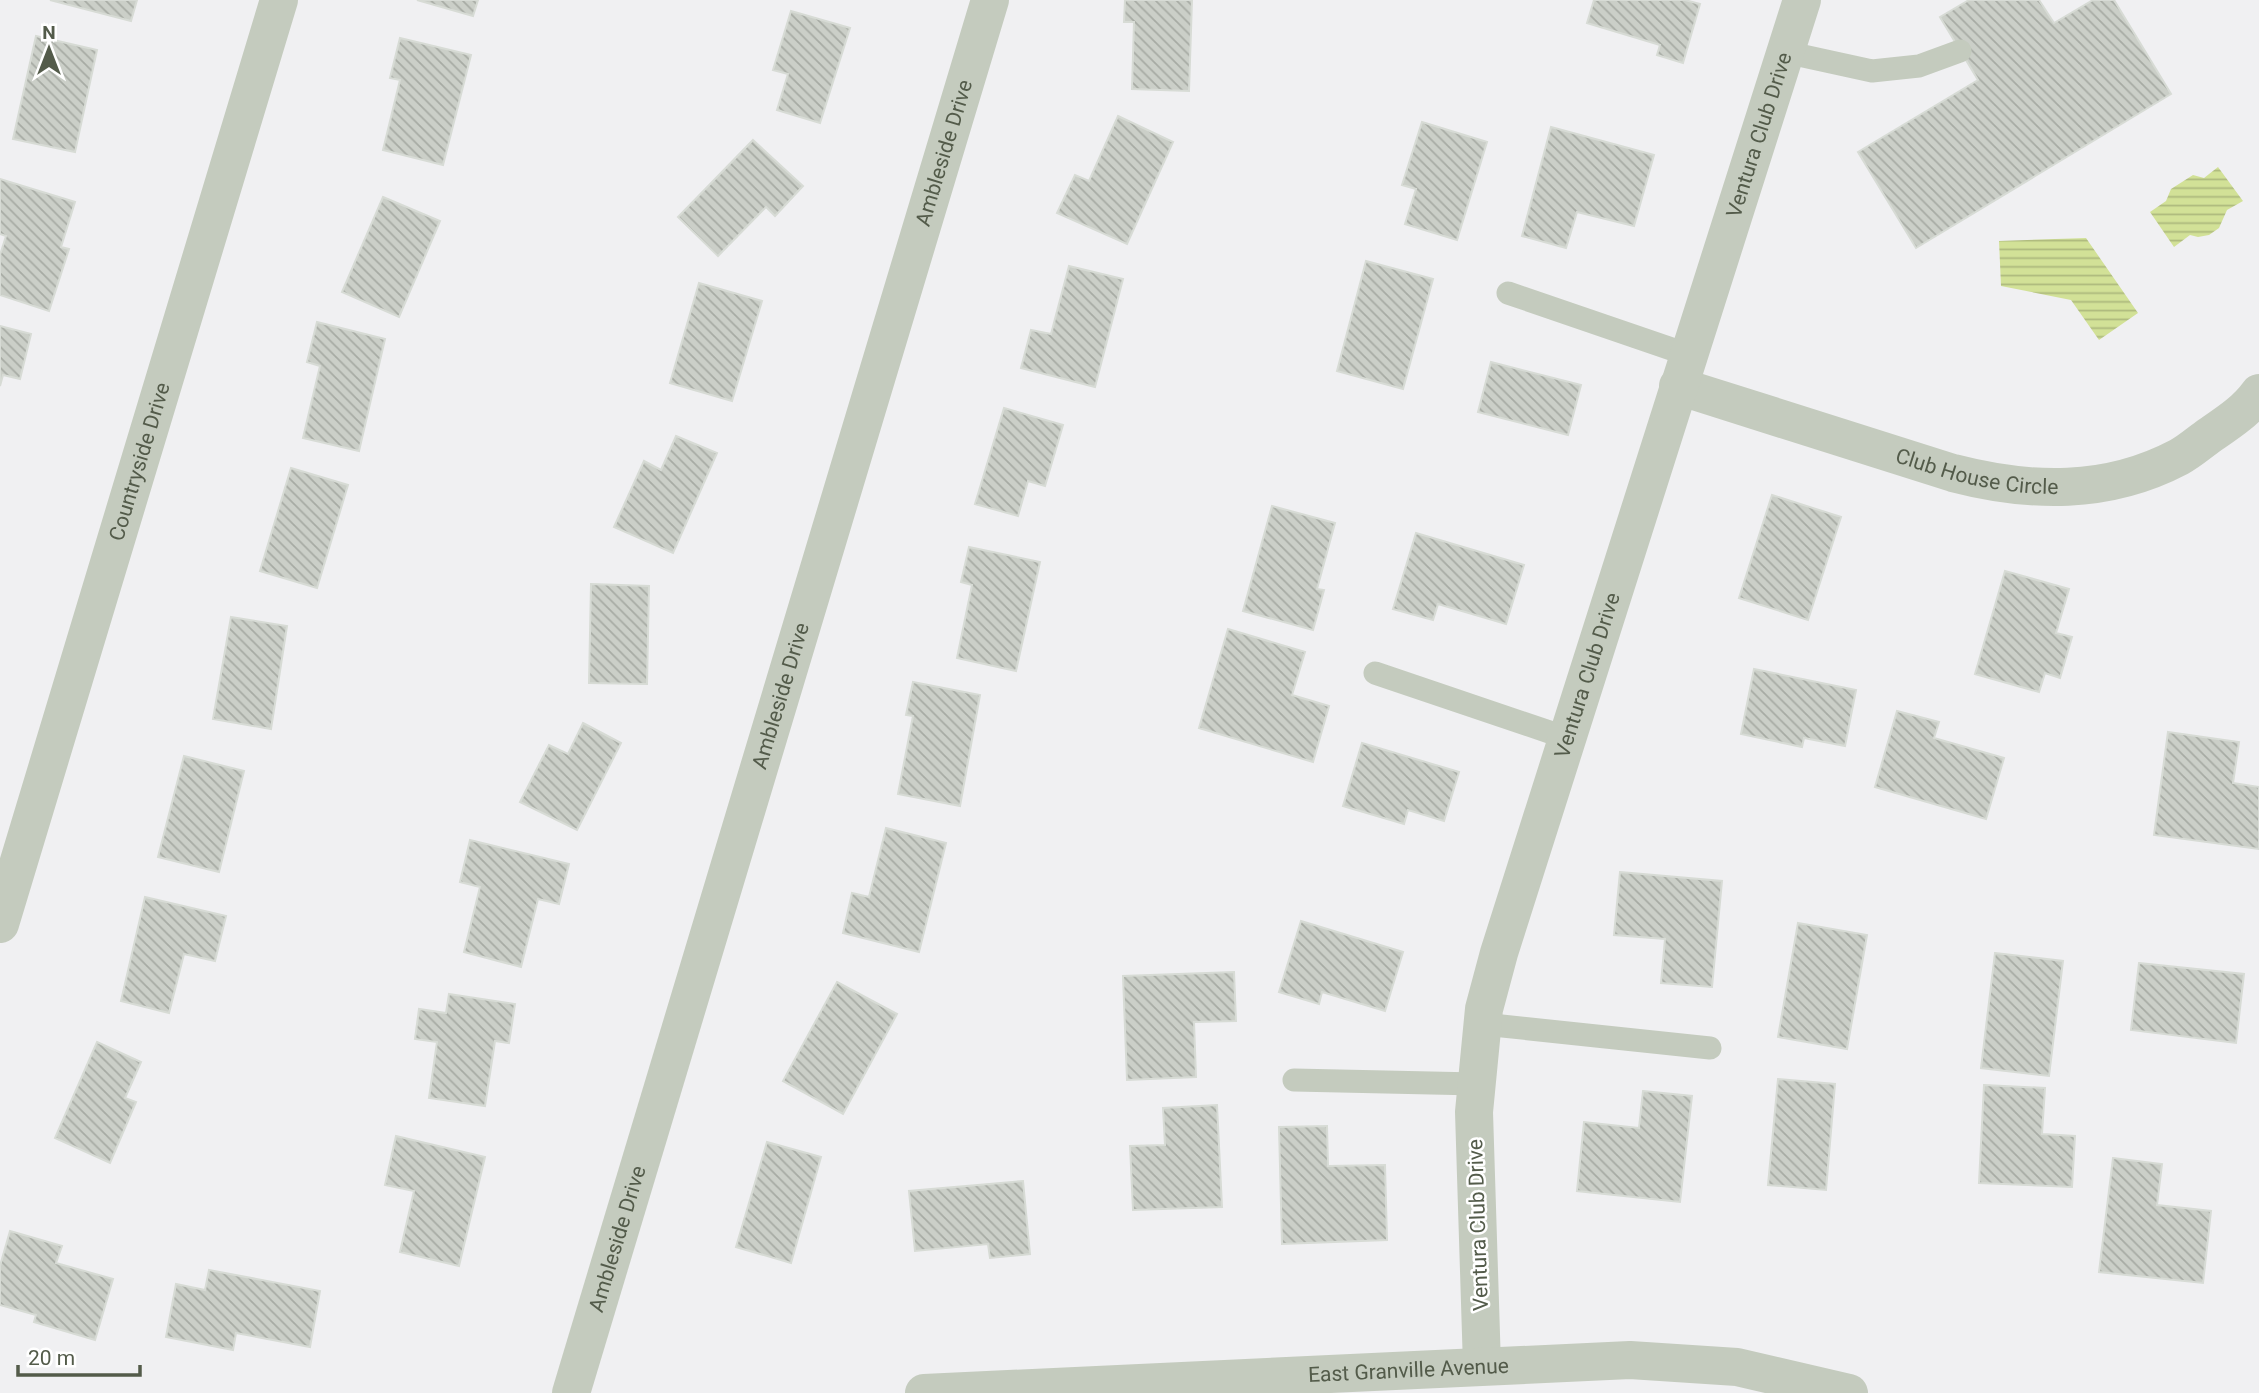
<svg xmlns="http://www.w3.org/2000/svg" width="2259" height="1393" viewBox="0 0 2259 1393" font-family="Roboto,sans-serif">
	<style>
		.water { fill: url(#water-rules) }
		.building { fill: url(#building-back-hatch); stroke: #d7dbd5; stroke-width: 2 }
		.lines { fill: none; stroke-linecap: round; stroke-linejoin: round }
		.service { stroke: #c4cbbe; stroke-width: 23 }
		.minor { stroke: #c4cbbe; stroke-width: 38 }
		.labels { text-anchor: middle; stroke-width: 5; stroke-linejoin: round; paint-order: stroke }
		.street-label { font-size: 21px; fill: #535b4a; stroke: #fff }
	</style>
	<defs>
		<pattern id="water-rules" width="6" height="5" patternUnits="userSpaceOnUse" patternTransform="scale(1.75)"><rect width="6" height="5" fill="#d2e197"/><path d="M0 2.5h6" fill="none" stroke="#adb97d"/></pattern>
		<pattern id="building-back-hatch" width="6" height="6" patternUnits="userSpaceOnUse" patternTransform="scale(1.75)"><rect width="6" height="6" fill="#cbcfc8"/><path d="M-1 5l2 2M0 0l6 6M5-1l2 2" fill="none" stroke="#a7aba4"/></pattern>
	</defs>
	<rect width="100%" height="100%" fill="#f0f0f2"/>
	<!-- water -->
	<g class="water">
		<polygon points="2218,167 2243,201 2227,210 2219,228 2209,235 2198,237 2190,235 2174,247 2150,212 2166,201 2171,189 2193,175 2204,178"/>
		<polygon points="2086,238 2138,313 2099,340 2071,300 2001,286 1999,241"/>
	</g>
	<!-- building -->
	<g class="building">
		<polygon points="50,0 137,0 131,21"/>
		<polygon points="417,0 478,0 473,16"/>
		<polygon points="1125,0 1192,0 1189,91 1132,89 1134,22 1124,22"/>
		<polygon points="1594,0 1685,0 1700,4 1683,63 1657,55 1660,45 1587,23"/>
		<polygon points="1969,0 2039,0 2054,23 2093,0 2114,0 2171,94 1916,248 1858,152 1978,80 1940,17"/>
		<polygon points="791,11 850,28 820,123 777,110 788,74 773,70"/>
		<polygon points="36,36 97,50 75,152 13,139"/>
		<polygon points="400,38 471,55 443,165 383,150 400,80 390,78"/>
		<polygon points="1118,116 1173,142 1127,244 1057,213 1075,175 1089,181"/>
		<polygon points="1422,122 1487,142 1457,240 1405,224 1416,189 1402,185"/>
		<polygon points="1551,127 1654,155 1634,226 1577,212 1566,248 1522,236"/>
		<polygon points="753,140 803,186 775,216 766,207 718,256 678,217"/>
		<polygon points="0,179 75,202 61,247 69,249 49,311 0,295 0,255 6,236 0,234"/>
		<polygon points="383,197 440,221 399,317 342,292"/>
		<polygon points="1366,261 1433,279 1403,389 1337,371"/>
		<polygon points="1069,266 1123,279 1095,387 1021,368 1031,330 1051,334"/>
		<polygon points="699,283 762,301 732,401 670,383"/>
		<polygon points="317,322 385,339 359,451 303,438 320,366 307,362"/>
		<polygon points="0,326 31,334 20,379 3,375 0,386"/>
		<polygon points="1491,362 1581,385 1568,435 1478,412"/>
		<polygon points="1004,408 1063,425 1045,486 1028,481 1018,516 975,504"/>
		<polygon points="676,436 717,453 673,553 614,527 644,461 661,470"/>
		<polygon points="291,468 348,485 317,588 260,571"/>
		<polygon points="1772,495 1841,517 1808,620 1739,598"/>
		<polygon points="1272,506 1335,523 1317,589 1324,590 1313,630 1243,611"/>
		<polygon points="1416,533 1524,565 1506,624 1438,604 1433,620 1393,609"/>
		<polygon points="969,547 1040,562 1016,671 957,658 972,585 961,582"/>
		<polygon points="2005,571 2069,589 2056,633 2072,637 2060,678 2045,673 2039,692 1975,674"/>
		<polygon points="591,584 649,586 647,684 589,683"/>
		<polygon points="231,617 287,626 271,729 213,719"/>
		<polygon points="1228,629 1305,652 1292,695 1329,706 1313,762 1199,728"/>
		<polygon points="1754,669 1856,690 1845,746 1804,738 1802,747 1741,734"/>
		<polygon points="913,682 980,695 960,806 898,794 913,716 906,715"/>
		<polygon points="1897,711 1939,722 1934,738 2004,758 1986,819 1875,787"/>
		<polygon points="583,723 621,743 577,830 520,802 549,745 568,754"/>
		<polygon points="2168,732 2239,742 2233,783 2259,787 2259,849 2154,835"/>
		<polygon points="1362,743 1459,772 1444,821 1408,810 1404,824 1343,806"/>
		<polygon points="184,756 244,771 219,872 158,857"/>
		<polygon points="886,828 946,843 919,952 843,933 852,893 869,897"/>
		<polygon points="470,840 569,864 559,904 538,899 521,967 464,952 480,887 460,882"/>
		<polygon points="1620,872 1722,881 1712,987 1661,983 1665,939 1614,935"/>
		<polygon points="145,897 226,916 215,961 184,954 169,1013 121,1001"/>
		<polygon points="1301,921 1403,952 1385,1011 1322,992 1319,1004 1279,992"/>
		<polygon points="1798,923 1867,935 1847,1049 1778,1037"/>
		<polygon points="1995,953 2063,961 2049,1076 1981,1068"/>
		<polygon points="2139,963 2244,974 2236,1043 2131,1030"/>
		<polygon points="1234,972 1236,1021 1194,1022 1196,1077 1127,1080 1123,976"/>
		<polygon points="837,982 897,1014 843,1114 783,1081"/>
		<polygon points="449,994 515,1004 509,1043 495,1041 485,1106 429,1098 437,1042 415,1039 419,1009 446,1013"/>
		<polygon points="97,1042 141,1062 125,1098 136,1102 110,1163 55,1138"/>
		<polygon points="1778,1079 1835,1084 1826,1190 1768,1185"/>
		<polygon points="1984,1085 2045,1088 2042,1134 2075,1136 2072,1187 1979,1183"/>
		<polygon points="1643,1091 1692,1096 1680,1202 1577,1191 1584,1122 1639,1128"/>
		<polygon points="1217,1105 1222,1207 1133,1210 1130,1146 1165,1145 1163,1108"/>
		<polygon points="1327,1126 1328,1166 1385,1165 1387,1240 1282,1244 1279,1127"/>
		<polygon points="396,1136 485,1157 459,1266 400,1252 414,1191 385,1185"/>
		<polygon points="767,1142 821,1157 791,1263 736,1247"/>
		<polygon points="2113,1158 2162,1164 2157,1205 2211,1211 2203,1283 2099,1272"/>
		<polygon points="1023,1181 1030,1254 990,1258 988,1244 915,1251 909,1191"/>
		<polygon points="10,1231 62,1246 56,1263 113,1279 95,1340 34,1322 36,1315 0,1305 0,1266"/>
		<polygon points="209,1270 320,1291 310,1347 236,1333 233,1350 166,1337 176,1284 205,1290"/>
	</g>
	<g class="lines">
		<!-- service -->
		<g class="service">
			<polyline points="1785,52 1872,71 1919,66 1960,51"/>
			<polyline points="1508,293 1689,355"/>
			<polyline points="1375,673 1567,738"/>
			<polyline points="1483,1024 1710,1048"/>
			<polyline points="1294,1080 1477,1084"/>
		</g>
		<!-- minor -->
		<g class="minor">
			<path id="s1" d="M1678,386L1953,473C2030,493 2107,495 2179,457C2190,451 2200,442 2210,435C2229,422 2246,411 2259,393"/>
			<path id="s2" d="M0,924L279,0"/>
			<path id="s3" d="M1482,1366L1474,1112L1484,1009L1499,953L1802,0"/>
			<path id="s4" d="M571,1393L990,0"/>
			<path id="s5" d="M924,1393L1630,1360L1737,1367L1849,1393"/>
		</g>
	</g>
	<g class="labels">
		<!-- street labels -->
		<g class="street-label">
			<text dy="7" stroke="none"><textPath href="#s3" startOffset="1274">Ventura Club Drive</textPath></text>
			<text dy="7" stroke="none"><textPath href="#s4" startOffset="1295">Ambleside Drive</textPath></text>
			<text dy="7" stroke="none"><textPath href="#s2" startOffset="483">Countryside Drive</textPath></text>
			<text dy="7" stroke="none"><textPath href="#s1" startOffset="312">Club House Circle</textPath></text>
			<text dy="7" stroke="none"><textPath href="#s3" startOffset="707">Ventura Club Drive</textPath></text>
			<text dy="7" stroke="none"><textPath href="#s4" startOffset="728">Ambleside Drive</textPath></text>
			<text transform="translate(1478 1225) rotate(-92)" y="7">Ventura Club Drive</text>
			<text dy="7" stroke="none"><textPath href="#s4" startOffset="161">Ambleside Drive</textPath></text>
			<text dy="7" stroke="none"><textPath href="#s5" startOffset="485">East Granville Avenue</textPath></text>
		</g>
	</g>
	<!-- north arrow -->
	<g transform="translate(49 49)" stroke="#ffffff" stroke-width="5" paint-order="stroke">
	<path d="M0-5L12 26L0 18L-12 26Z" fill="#535b4a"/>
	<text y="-10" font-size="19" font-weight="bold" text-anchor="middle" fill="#535b4a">N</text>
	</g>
	<!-- scale -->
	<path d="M18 1365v10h122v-10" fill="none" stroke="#535b4a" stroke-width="3.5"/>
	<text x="28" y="1365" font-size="21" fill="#535b4a" stroke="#ffffff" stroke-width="5" paint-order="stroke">20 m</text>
</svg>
